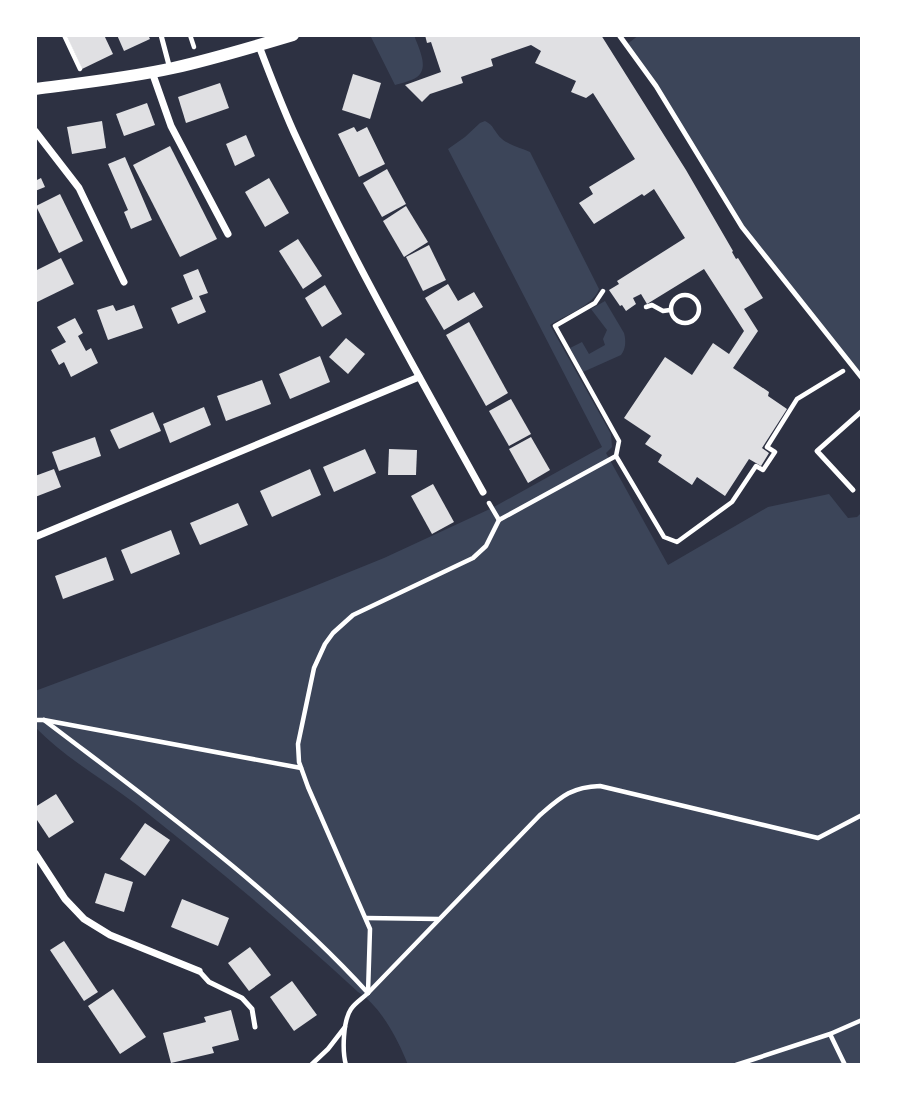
<svg xmlns="http://www.w3.org/2000/svg" width="897" height="1100" viewBox="0 0 897 1100" font-family="Georgia,serif">
	<style>
		.green { fill: #3c4559 }
		.building { fill: #e0e0e3 }
		.lines { fill: none; stroke-linecap: round; stroke-linejoin: round }
		.path { stroke: #fff; stroke-width: 4.5 }
		.service { stroke: #fff; stroke-width: 5 }
		.minor { stroke: #fff; stroke-width: 7 }
		.tertiary { stroke: #fff; stroke-width: 12 }
	</style>
	<rect width="100%" height="100%" fill="#2d3142"/>
	<!-- green -->
	<g class="green">
		<path d="M370,35H414C418,47 430,68 417,77C411,81 402,83 395,85Z"/>
		<polygon points="639,35 862,35 862,378 742,227 656,86 626,45"/>
		<path d="M485,121C494,125 494,132 502,139C509,145 521,148 530,152L599,289C593,306 565,315 550,325L611,434L612,447L606,453L668,565L768,507L829,494L848,518L857,517L862,512V1065H408C399,1041 380,1005 358,992C287,926 213,865 137,805C103,779 65,758 35,727V691L300,592L384,558L492,508L602,447L448,149L465,137L480,123Z"/>
		<path d="M605,301L624,333C626,340 626,349 621,355L583,372L570,348L582,342L589,354L605,345L603,339L607,330L591,309Z"/>
	</g>
	<!-- building -->
	<g class="building">
		<polygon points="66,35 104,35 113,54 82,69"/>
		<polygon points="117,35 148,35 150,39 124,51"/>
		<polygon points="425,35 601,35 686,170 733,251 732,252 736,259 738,258 763,298 744,309 758,331 733,368 769,392 768,396 787,409 762,448 769,453 761,466 749,459 725,496 697,477 692,485 658,462 662,455 645,444 651,436 624,418 665,357 692,375 713,343 729,354 744,331 704,269 647,304 641,294 633,298 636,304 626,311 622,305 620,306 609,290 619,284 617,281 685,238 654,189 644,196 642,194 594,224 579,203 593,194 589,187 635,159 593,93 586,98 571,92 576,81 535,63 541,51 531,45 491,59 493,66 461,77 463,83 430,94 422,102 405,85 441,72 431,42 427,43"/>
		<polygon points="353,74 381,83 370,119 342,110"/>
		<polygon points="220,83 229,108 186,123 178,97"/>
		<polygon points="147,103 155,125 124,136 116,114"/>
		<polygon points="102,121 106,148 72,154 67,127"/>
		<polygon points="354,127 357,132 367,127 385,164 359,177 338,134"/>
		<polygon points="246,135 255,156 235,166 226,144"/>
		<polygon points="170,146 217,239 180,257 133,165"/>
		<polygon points="125,157 152,220 131,229 124,212 128,210 108,164"/>
		<polygon points="387,169 406,204 382,217 363,183"/>
		<polygon points="35,175 37,180 41,178 45,187 35,191"/>
		<polygon points="269,178 289,213 265,227 245,192"/>
		<polygon points="60,194 83,241 59,253 36,206"/>
		<polygon points="406,206 428,242 404,257 383,221"/>
		<polygon points="298,239 322,276 303,289 279,251"/>
		<polygon points="429,245 446,280 423,291 406,257"/>
		<polygon points="61,258 74,284 35,303 35,271"/>
		<polygon points="198,269 208,293 199,296 206,312 178,324 171,308 193,299 183,275"/>
		<polygon points="448,284 458,301 474,292 483,307 444,330 425,298"/>
		<polygon points="325,285 342,314 322,327 305,298"/>
		<polygon points="113,305 116,311 134,305 143,328 108,340 97,310"/>
		<polygon points="75,318 83,333 78,336 86,351 91,348 98,363 71,377 64,362 59,365 51,350 66,342 57,327"/>
		<polygon points="469,322 508,393 486,406 446,335"/>
		<polygon points="346,338 365,354 348,374 329,357"/>
		<polygon points="320,356 330,382 290,399 279,374"/>
		<polygon points="262,380 271,404 226,421 217,396"/>
		<polygon points="511,399 531,434 509,446 489,411"/>
		<polygon points="204,407 211,425 170,443 163,424"/>
		<polygon points="153,412 161,431 119,449 110,430"/>
		<polygon points="95,437 101,456 59,471 52,452"/>
		<polygon points="531,437 550,470 528,483 509,449"/>
		<polygon points="365,449 376,473 334,492 323,467"/>
		<polygon points="389,449 417,450 416,475 388,475"/>
		<polygon points="54,469 61,487 35,497 35,476"/>
		<polygon points="310,469 321,495 272,517 260,491"/>
		<polygon points="433,484 454,522 432,534 411,496"/>
		<polygon points="238,503 248,525 200,545 190,523"/>
		<polygon points="171,530 180,554 131,574 121,550"/>
		<polygon points="106,557 114,580 63,599 55,576"/>
		<polygon points="56,794 74,822 49,838 35,817 35,807"/>
		<polygon points="145,823 170,840 145,876 120,859"/>
		<polygon points="105,873 133,882 124,912 95,903"/>
		<polygon points="182,899 229,918 218,946 171,927"/>
		<polygon points="64,941 98,992 84,1001 50,950"/>
		<polygon points="250,947 271,975 249,991 228,963"/>
		<polygon points="292,981 317,1015 294,1031 270,997"/>
		<polygon points="113,989 146,1037 120,1054 88,1006"/>
		<polygon points="231,1010 239,1040 212,1047 214,1053 171,1063 163,1033 206,1022 204,1017"/>
	</g>
	<g class="lines">
		<!-- path -->
		<g class="path">
			<polyline points="64,35 80,69"/>
			<polyline points="190,35 194,47"/>
			<polyline points="603,291 595,303 555,326 619,441 616,456 664,537 677,542 732,502 756,466 763,470 775,452 767,447 797,399 843,371"/>
			<circle cx="685" cy="309" r="14"/>
			<polyline points="646,307 652,305 663,311 670,310"/>
			<polyline points="489,503 499,520 616,456"/>
			<polyline points="35,720 44,720 301,768"/>
			<path d="M44,720C157,806 273,889 368,993"/>
			<polyline points="366,918 438,919"/>
			<polyline points="368,993 370,929 308,787 299,762 298,744 314,668 325,644 333,633 353,615 473,558 486,546 499,520"/>
			<polyline points="830,1034 845,1065"/>
			<polyline points="311,1065 328,1049 345,1027"/>
			<path d="M346,1065C342,1051 343,1021 351,1009C355,1003 363,998 368,993L540,815C561,797 571,787 600,786L818,838L862,815"/>
			<polyline points="736,1065 830,1034 862,1020"/>
		</g>
		<!-- service -->
		<g class="service">
			<polyline points="161,35 170,69"/>
			<polyline points="619,35 656,86 742,227 862,378"/>
			<polyline points="853,490 817,451 862,411"/>
			<polyline points="199,971 209,982 242,998 252,1009 255,1027"/>
		</g>
		<!-- minor -->
		<g class="minor">
			<path d="M259,46C271,77 283,109 297,139C352,259 419,376 483,492"/>
			<polyline points="152,72 171,126 228,234"/>
			<polyline points="35,131 79,188 124,282"/>
			<polyline points="35,537 419,377"/>
			<polyline points="35,853 65,899 84,919 110,935 199,971"/>
		</g>
		<!-- tertiary -->
		<path class="tertiary" d="M35,89C81,83 128,78 173,68C213,59 253,47 293,35"/>
	</g>
	<!-- border -->
	<rect width="897" height="1100" fill="none" stroke="#ffffff" stroke-width="74"/>
</svg>
